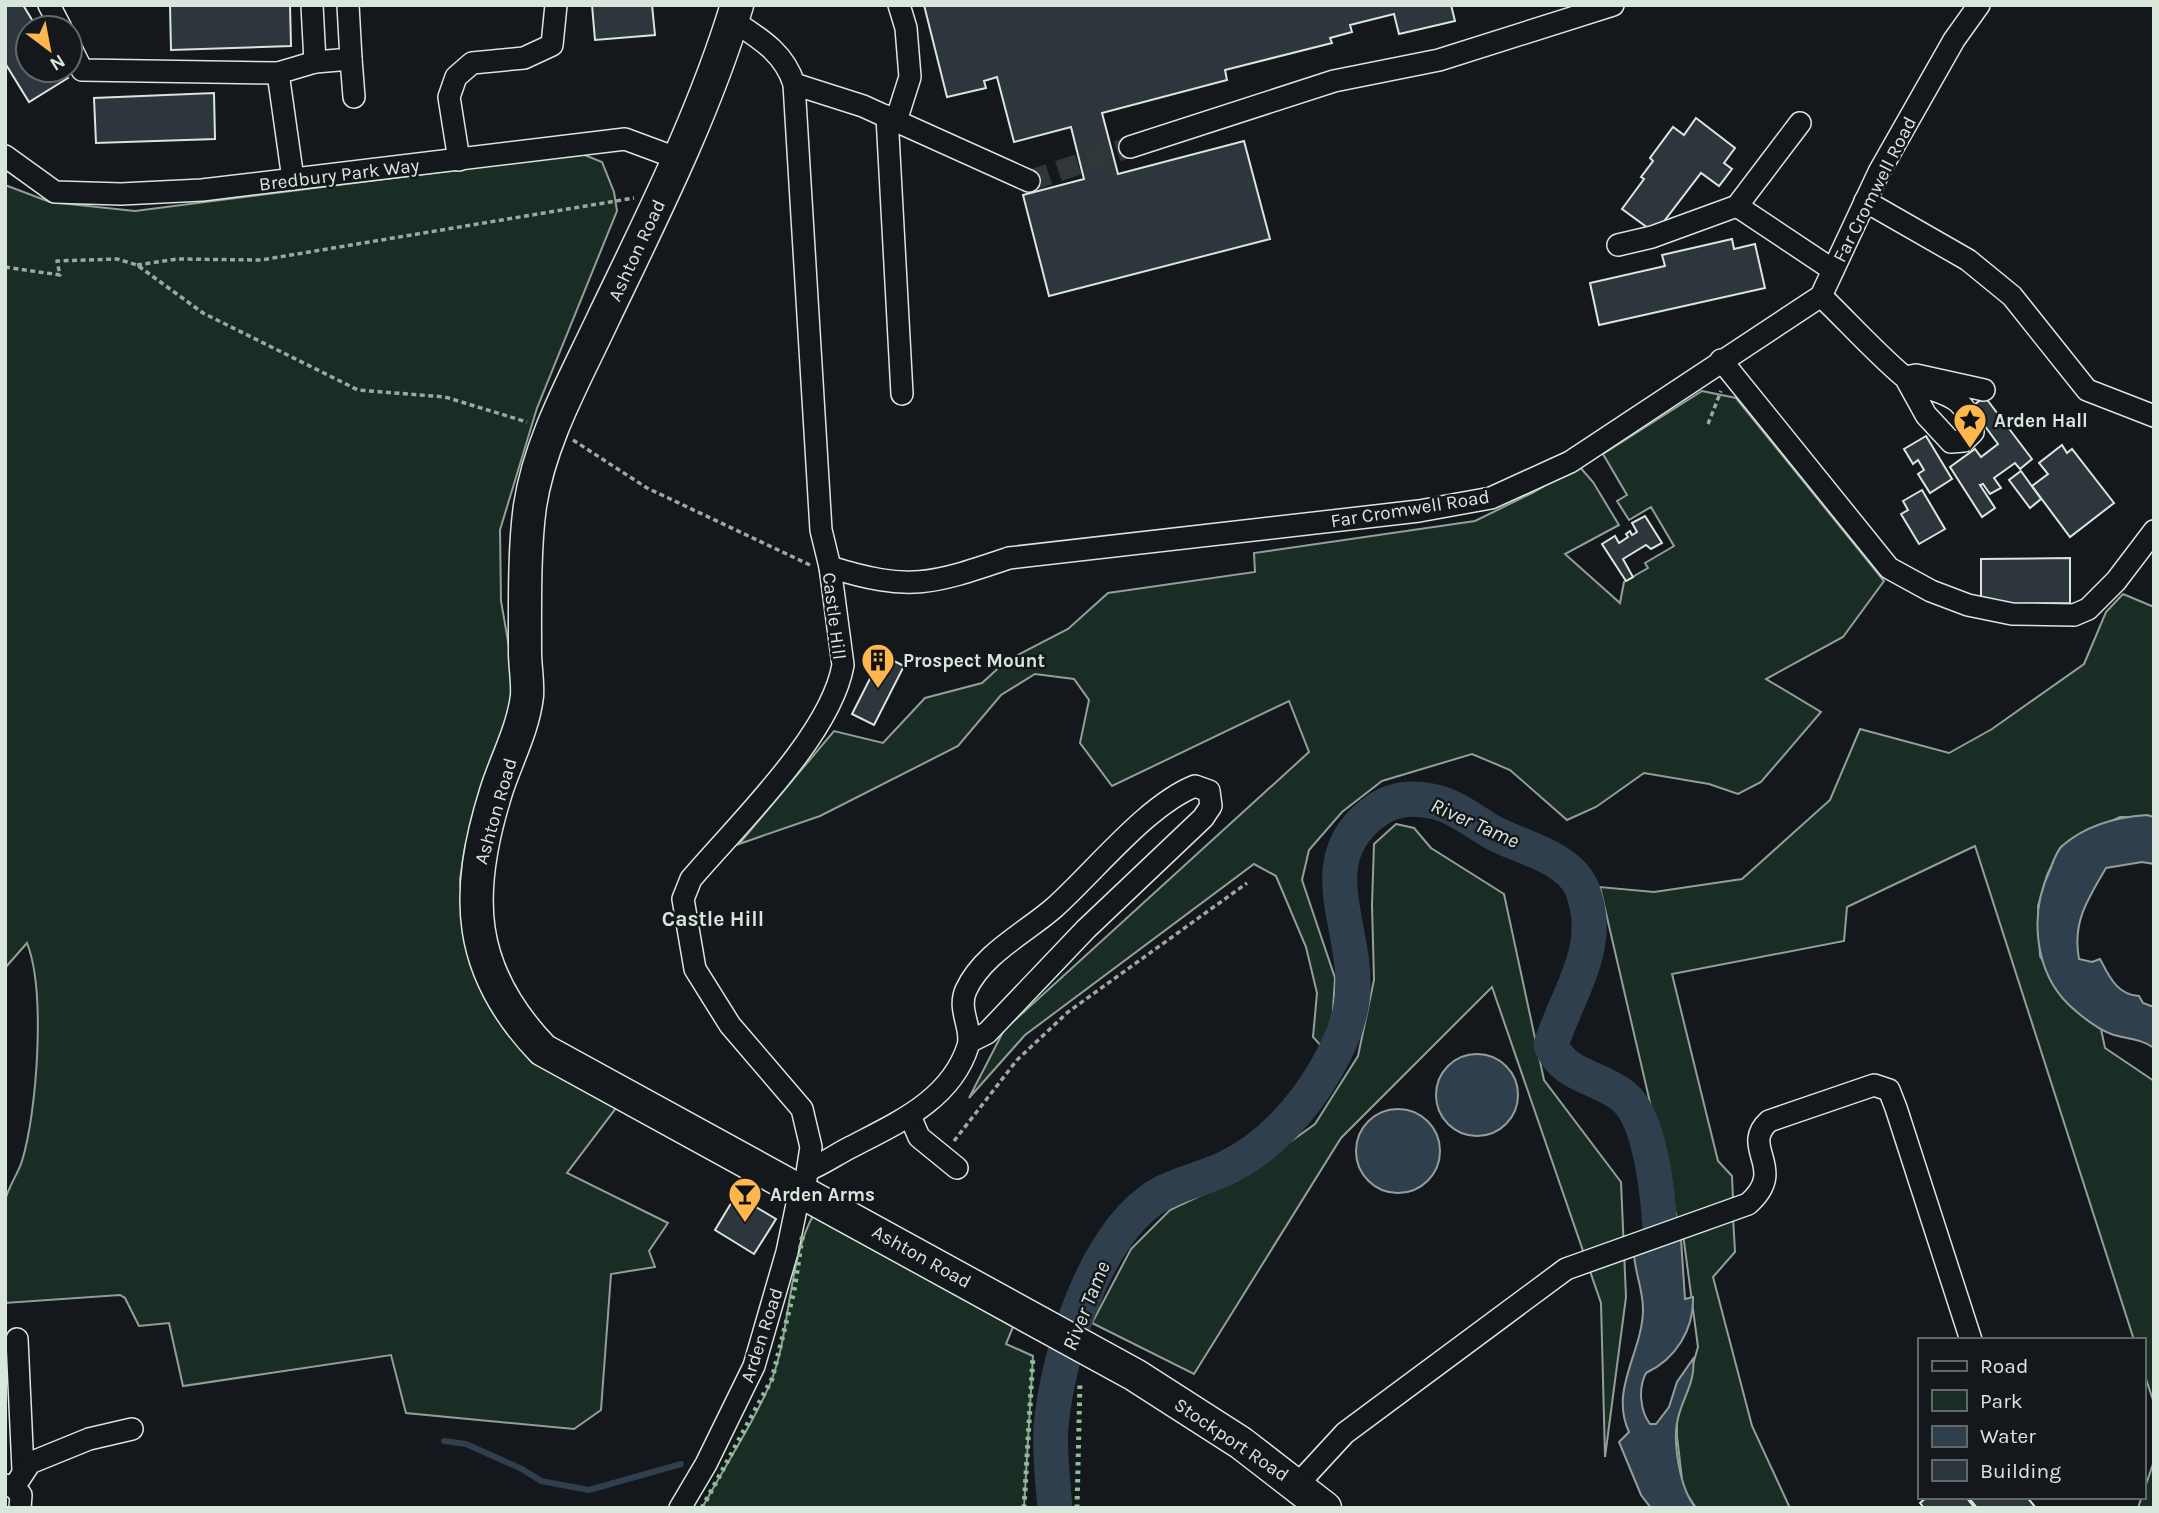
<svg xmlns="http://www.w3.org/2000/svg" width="2159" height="1513" viewBox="0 0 2159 1513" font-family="Karla,sans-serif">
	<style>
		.green { fill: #1a2d24; stroke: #939e99; stroke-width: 2 }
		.water { fill: #2f3f4d; stroke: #939e99; stroke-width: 2 }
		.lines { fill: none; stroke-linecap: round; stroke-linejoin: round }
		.stream { stroke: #2f3f4d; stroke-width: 6 }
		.river { stroke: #2f3f4d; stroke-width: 35 }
		.building { fill: #2c363c; stroke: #d8e6dc; stroke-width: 2 }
		.minor-tunnel { stroke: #313739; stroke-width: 21; stroke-dasharray: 21 10; stroke-linecap: butt }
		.minor-casing { stroke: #d8e6dc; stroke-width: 24 }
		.highway-casing { stroke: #d8e6dc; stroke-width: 35 }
		.path { stroke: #9da8a2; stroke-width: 3.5; stroke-dasharray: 5 3.5; stroke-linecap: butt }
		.minor { stroke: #14181c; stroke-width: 21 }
		.highway { stroke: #14181c; stroke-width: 32 }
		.hedge { stroke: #8ac095; stroke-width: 5; stroke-dasharray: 3.5 5; stroke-linecap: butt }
		.labels { text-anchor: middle; stroke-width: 5; stroke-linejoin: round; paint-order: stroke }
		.street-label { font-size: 19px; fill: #d8e6dc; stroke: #14181c }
		.poi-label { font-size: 19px; font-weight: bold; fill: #d8e6dc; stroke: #14181c; text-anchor: start }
		.water-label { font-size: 21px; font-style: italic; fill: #d8e6dc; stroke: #14181c }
		.neighbourhood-label { font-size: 21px; font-weight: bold; fill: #d8e6dc; stroke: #14181c }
	</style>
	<rect width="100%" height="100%" fill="#14181c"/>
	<!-- green -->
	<g class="green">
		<path d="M582,154L602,162L614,192L617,211L537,408L500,530L501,601L514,676L511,712L465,847L460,879L463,921L474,966L619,1104L567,1173L668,1223L649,1251L655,1267L611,1274L601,1410L574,1429L406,1413L391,1355L183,1386L169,1323L139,1326L125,1298L120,1295L5,1303C5,1274 0,1228 5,1201C8,1187 18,1174 22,1161C37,1112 46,991 27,943L5,968V185L50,202L135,211Z"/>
		<polygon points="1702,391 1736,398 1884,581 1843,637 1766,679 1821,712 1761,782 1738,794 1709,784 1644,773 1596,807 1567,820 1510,770 1472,754 1382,781 1342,812 1309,850 1302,880 1335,978 1332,1025 1322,1047 1313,1037 1317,993 1306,947 1276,876 1254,864 1025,1035 969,1098 1004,1030 1309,752 1289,701 1112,786 1080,743 1089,700 1074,679 1035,674 1001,695 958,746 820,816 739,844 834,731 883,743 925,698 982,683 1006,661 1068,629 1108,593 1255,572 1254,553 1475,521 1532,493 1579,466 1593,482 1619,525 1565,554 1620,603 1624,582 1648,568 1645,563 1674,546 1651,507 1629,520 1617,501 1627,495 1603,454"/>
		<polygon points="2123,594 2154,607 2154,817 2120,817 2076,837 2060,848 2047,875 2038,906 2040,956 2070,1005 2101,1029 2105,1048 2154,1081 2154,1403 2143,1370 2143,1340 2134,1340 1975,846 1847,907 1844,941 1672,974 1718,1161 1732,1176 1733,1199 1677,1219 1600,887 1654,892 1742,879 1830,800 1860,729 1949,753 1992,729 2084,664 2106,612"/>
		<polygon points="1396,824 1414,828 1431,848 1504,894 1544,1080 1621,1182 1626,1297 1605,1457 1601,1303 1492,987 1341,1138 1194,1374 1092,1323 1131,1249 1170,1210 1244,1175 1315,1124 1358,1056 1374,980 1372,905 1374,844"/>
		<path d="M815,1212L1013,1327L1006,1344L1033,1356L1024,1508H702C723,1469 756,1419 772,1379C791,1328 788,1258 815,1212Z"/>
		<polygon points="1733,1217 1735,1252 1713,1277 1752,1426 1790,1508 1696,1508 1683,1488 1677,1436 1677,1420 1698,1347 1683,1234"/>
		<polygon points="2154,1461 2154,1508 2138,1508"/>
	</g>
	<!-- water -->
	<g class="water">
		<path d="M2147,815L2154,817V864L2142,862L2106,868C2088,899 2072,922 2079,959L2092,962L2100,959C2109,976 2117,995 2139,996L2143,1003L2154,1007V1048C2141,1039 2129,1039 2114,1035C2098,1030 2081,1016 2069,1005C2034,971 2029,913 2050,870C2053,862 2056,852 2062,846C2085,826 2117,817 2147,815Z"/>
		<circle cx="1477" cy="1095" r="41"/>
		<circle cx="1398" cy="1151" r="42"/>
		<path d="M1681,1239L1685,1299L1693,1297C1694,1329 1676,1359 1646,1373C1638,1388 1640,1411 1650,1424H1656L1669,1407L1677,1382L1693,1359C1696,1381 1683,1397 1678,1418C1672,1441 1680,1490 1696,1508H1651L1641,1495L1619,1442L1629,1432C1609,1389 1643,1352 1643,1309C1643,1290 1635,1273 1634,1254Z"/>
	</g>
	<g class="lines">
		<!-- stream -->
		<polyline class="stream" points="444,1441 466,1444 522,1469 541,1481 589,1490 681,1464"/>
		<!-- river -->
		<path class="river" d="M1055,1508C1053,1481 1049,1454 1051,1427C1057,1356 1094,1236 1157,1196C1178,1183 1204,1179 1226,1168C1268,1148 1304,1108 1326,1069C1340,1045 1353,1014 1353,987C1355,924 1311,860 1373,813C1390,799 1411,797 1431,801C1454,805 1473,821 1492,832C1517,846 1554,853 1574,876C1577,879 1582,887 1583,892C1604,948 1567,994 1551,1045C1564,1077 1598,1076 1623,1096C1657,1123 1660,1227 1663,1271"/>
	</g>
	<!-- building -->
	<g class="building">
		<polygon points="5,5 23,5 37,28 28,28 28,70 63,70 68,78 29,102 5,63"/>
		<polygon points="170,5 290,5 291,46 171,50"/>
		<polygon points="592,5 652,5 655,35 595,40"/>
		<polygon points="924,5 1451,5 1455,21 1399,34 1394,14 1350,25 1352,32 1330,38 1332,43 1225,70 1227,80 1102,113 1118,174 1244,141 1270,239 1049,296 1023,195 1084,179 1071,127 1014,142 997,77 984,81 986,88 947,97"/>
		<polygon points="214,93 215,139 96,143 94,98"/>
		<polygon points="1696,118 1735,148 1724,163 1732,169 1719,186 1701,173 1655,233 1622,209 1644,179 1641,177 1653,161 1650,158 1673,127 1684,135"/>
		<polygon points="1732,239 1734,249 1755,244 1765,288 1599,325 1590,283 1665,266 1662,255"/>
		<polygon points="1985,397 2032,459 2020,469 2015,463 1994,478 2001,488 1990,494 1983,484 1980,485 1995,508 1982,517 1950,467 1975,449 1981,457 1998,444 1971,407"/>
		<polygon points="1926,436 1952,479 1930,493 1918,474 1924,470 1918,460 1913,464 1904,449"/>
		<polygon points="2062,445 2067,453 2072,449 2114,503 2070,537 2032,486 2048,474 2039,463"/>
		<polygon points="2021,471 2041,499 2030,508 2009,480"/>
		<polygon points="1922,490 1945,529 1919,544 1901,514 1908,510 1903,501"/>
		<polygon points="1645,516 1662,543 1651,549 1646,545 1623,559 1633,577 1626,581 1602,544 1615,536 1619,543 1628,537 1626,534 1630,531 1632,535 1637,532 1632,523"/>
		<polygon points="2070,558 2070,603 1981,604 1981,559"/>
		<polygon points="882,655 904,666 874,725 852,714"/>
		<polygon points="736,1195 776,1219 754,1254 715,1230"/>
		<polygon points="1927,1497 1966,1497 1975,1508 1924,1508 1920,1503"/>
		<polygon points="1968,1497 2027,1497 2036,1508 1977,1508"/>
	</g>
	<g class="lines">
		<!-- minor-tunnel -->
		<polyline class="minor-tunnel" points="1029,181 1130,147"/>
		<defs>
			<g id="minor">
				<polyline points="49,5 61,28"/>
				<polyline points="899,5 906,28 910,77 896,121 1029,181"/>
				<polyline points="70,46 82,70 278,73 315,62 312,5"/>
				<polyline points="351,59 354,97"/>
				<polyline points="315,62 351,59 348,5"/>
				<polyline points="278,73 293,179"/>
				<polyline points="794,84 863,106 896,121"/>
				<polyline points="887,116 902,394"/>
				<polyline points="1800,123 1737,206 1833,270"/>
				<polyline points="1130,147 1334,81 1439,60 1613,5"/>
				<polyline points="5,156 55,192 121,194 202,190 625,139 679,159"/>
				<polyline points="459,160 449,97 456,77 472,63 524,58 552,45 556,5"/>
				<polyline points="1865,201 1968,260 2012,296 2087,390 2154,416"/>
				<polyline points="1618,245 1652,237 1737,206"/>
				<path d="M1821,296C1848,322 1874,351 1902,375C1930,397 1965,385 1973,432L1964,441L1951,442L1926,415L1905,377L1916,375L1984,390"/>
				<polyline points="1721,360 1889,568 1931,591 1968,605 2012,614 2074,615 2088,609 2116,581 2154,531"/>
				<path d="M830,567C910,592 932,584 1009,558L1419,511L1491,498L1570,462L1821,296L1879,172L1954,40L1979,5"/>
				<polyline points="910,1116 919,1137 957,1168"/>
				<path d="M808,1170C823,1164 837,1154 851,1147C897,1123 951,1100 968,1046C973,1028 957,1010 966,990C983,953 1027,932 1055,907C1095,871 1147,805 1195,786L1209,791L1211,806L1203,818L1086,929L987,1033L969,1042"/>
				<polyline points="17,1339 23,1470"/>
				<path d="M1298,1484L1345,1433L1566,1269L1748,1204C1789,1168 1739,1148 1769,1121L1874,1085L1889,1090L1896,1108L1971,1340"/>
				<polyline points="5,1485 14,1487 21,1495 20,1508"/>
				<polyline points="14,1487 30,1463 89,1439 132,1429"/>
				<path d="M680,1508L706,1464L754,1366L787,1252L800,1190L806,1179L811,1147L802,1109L730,1025L695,969L683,899L691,879C737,825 831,735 843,665L830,567L821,530L794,84C784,52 759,38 732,20"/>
			</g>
			<path id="highway" d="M737,5C704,114 652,217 603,319C575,379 540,440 530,506C524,548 525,608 525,652C525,666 528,682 527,696C523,730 506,760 496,792C464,894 466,970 543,1050L1135,1375L1241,1443L1325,1508"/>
		</defs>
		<!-- minor casing -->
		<use href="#minor" class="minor-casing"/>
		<!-- highway casing -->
		<use href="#highway" class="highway-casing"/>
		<!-- path -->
		<g class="path">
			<polyline points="137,265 178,259 261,260 634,198"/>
			<polyline points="5,267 60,275 57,261 117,259 137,265 203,313 358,390 445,397 527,422"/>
			<polyline points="1708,424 1721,391"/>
			<polyline points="573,440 647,488 810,565"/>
			<polyline points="954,1141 1017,1060 1068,1012 1247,883"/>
		</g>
		<!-- minor -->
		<use href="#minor" class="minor"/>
		<!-- highway -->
		<use href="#highway" class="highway"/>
		<!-- hedge -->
		<g class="hedge">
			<polyline points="702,1508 772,1379 794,1291 803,1232"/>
			<polyline points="1024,1508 1033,1356"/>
			<polyline points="1077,1508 1080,1382"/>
		</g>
	</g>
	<!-- icons -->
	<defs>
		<symbol id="sight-pin" viewBox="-11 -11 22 30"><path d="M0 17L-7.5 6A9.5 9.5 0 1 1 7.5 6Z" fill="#ffb74d" stroke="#14181c"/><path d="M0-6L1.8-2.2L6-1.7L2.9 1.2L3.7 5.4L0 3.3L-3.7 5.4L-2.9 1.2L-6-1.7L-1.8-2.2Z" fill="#111"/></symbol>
		<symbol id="building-pin" viewBox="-11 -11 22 30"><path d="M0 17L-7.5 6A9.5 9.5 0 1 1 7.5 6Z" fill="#ffb74d" stroke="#14181c"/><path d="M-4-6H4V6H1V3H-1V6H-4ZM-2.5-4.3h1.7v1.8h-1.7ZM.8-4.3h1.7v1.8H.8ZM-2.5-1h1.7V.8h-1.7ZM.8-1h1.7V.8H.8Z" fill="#111"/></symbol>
		<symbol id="bar-pin" viewBox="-11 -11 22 30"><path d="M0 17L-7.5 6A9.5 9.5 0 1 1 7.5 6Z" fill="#ffb74d" stroke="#14181c"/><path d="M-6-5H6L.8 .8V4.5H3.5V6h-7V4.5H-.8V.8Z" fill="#111"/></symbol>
	</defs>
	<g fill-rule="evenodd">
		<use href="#sight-pin" x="1951" y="401" width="38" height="52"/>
		<use href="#building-pin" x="859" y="641" width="38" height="52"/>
		<use href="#bar-pin" x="726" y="1175" width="38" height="52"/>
	</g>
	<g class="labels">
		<!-- street labels -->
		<g class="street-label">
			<text transform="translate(339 174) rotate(-7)" y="7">Bredbury Park Way</text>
			<text transform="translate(1874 189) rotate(-63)" y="7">Far Cromwell Road</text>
			<text transform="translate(636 250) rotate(-65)" y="7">Ashton Road</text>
			<text transform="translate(1410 508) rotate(-9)" y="7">Far Cromwell Road</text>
			<text transform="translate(835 616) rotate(83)" y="7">Castle Hill</text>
			<text transform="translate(495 811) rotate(-74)" y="7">Ashton Road</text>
			<text transform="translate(922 1256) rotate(29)" y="7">Ashton Road</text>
			<text transform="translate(761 1335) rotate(-72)" y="7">Arden Road</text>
			<text transform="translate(1232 1439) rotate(34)" y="7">Stockport Road</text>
		</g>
		<!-- poi labels -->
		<g class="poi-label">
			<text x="1994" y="427">Arden Hall</text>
			<text x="903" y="667">Prospect Mount</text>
			<text x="770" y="1201">Arden Arms</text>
		</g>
		<!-- water labels -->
		<g class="water-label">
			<text transform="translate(1475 823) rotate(24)" y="7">River Tame</text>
			<text transform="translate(1086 1306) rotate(-68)" y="7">River Tame</text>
		</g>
		<!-- neighbourhood labels -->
		<g class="neighbourhood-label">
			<text x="713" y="926">Castle Hill</text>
		</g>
	</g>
	<!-- border -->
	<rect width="2159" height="1513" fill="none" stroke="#d8e6dc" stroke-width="14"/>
	<!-- legend -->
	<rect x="1918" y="1338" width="228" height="161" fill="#14181c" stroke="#626a69" stroke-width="2"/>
	<rect x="1932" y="1361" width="35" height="10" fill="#14181c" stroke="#626a69" stroke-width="2"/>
	<text x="1980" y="1373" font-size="21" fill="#d8e6dc">Road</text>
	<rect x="1932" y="1390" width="35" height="21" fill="#1a2d24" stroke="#626a69" stroke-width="2"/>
	<text x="1980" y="1408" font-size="21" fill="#d8e6dc">Park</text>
	<rect x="1932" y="1426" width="35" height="21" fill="#2f3f4d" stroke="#626a69" stroke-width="2"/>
	<text x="1980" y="1443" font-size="21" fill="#d8e6dc">Water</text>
	<rect x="1932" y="1460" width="35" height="21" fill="#2c363c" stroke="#626a69" stroke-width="2"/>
	<text x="1980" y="1478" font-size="21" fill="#d8e6dc">Building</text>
	<!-- north arrow -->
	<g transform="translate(49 49) rotate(148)"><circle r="33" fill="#14181c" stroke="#626a69" stroke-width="2"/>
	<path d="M0-5L12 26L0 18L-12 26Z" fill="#ffb74d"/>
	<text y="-10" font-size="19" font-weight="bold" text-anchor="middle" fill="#d8e6dc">N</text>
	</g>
</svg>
